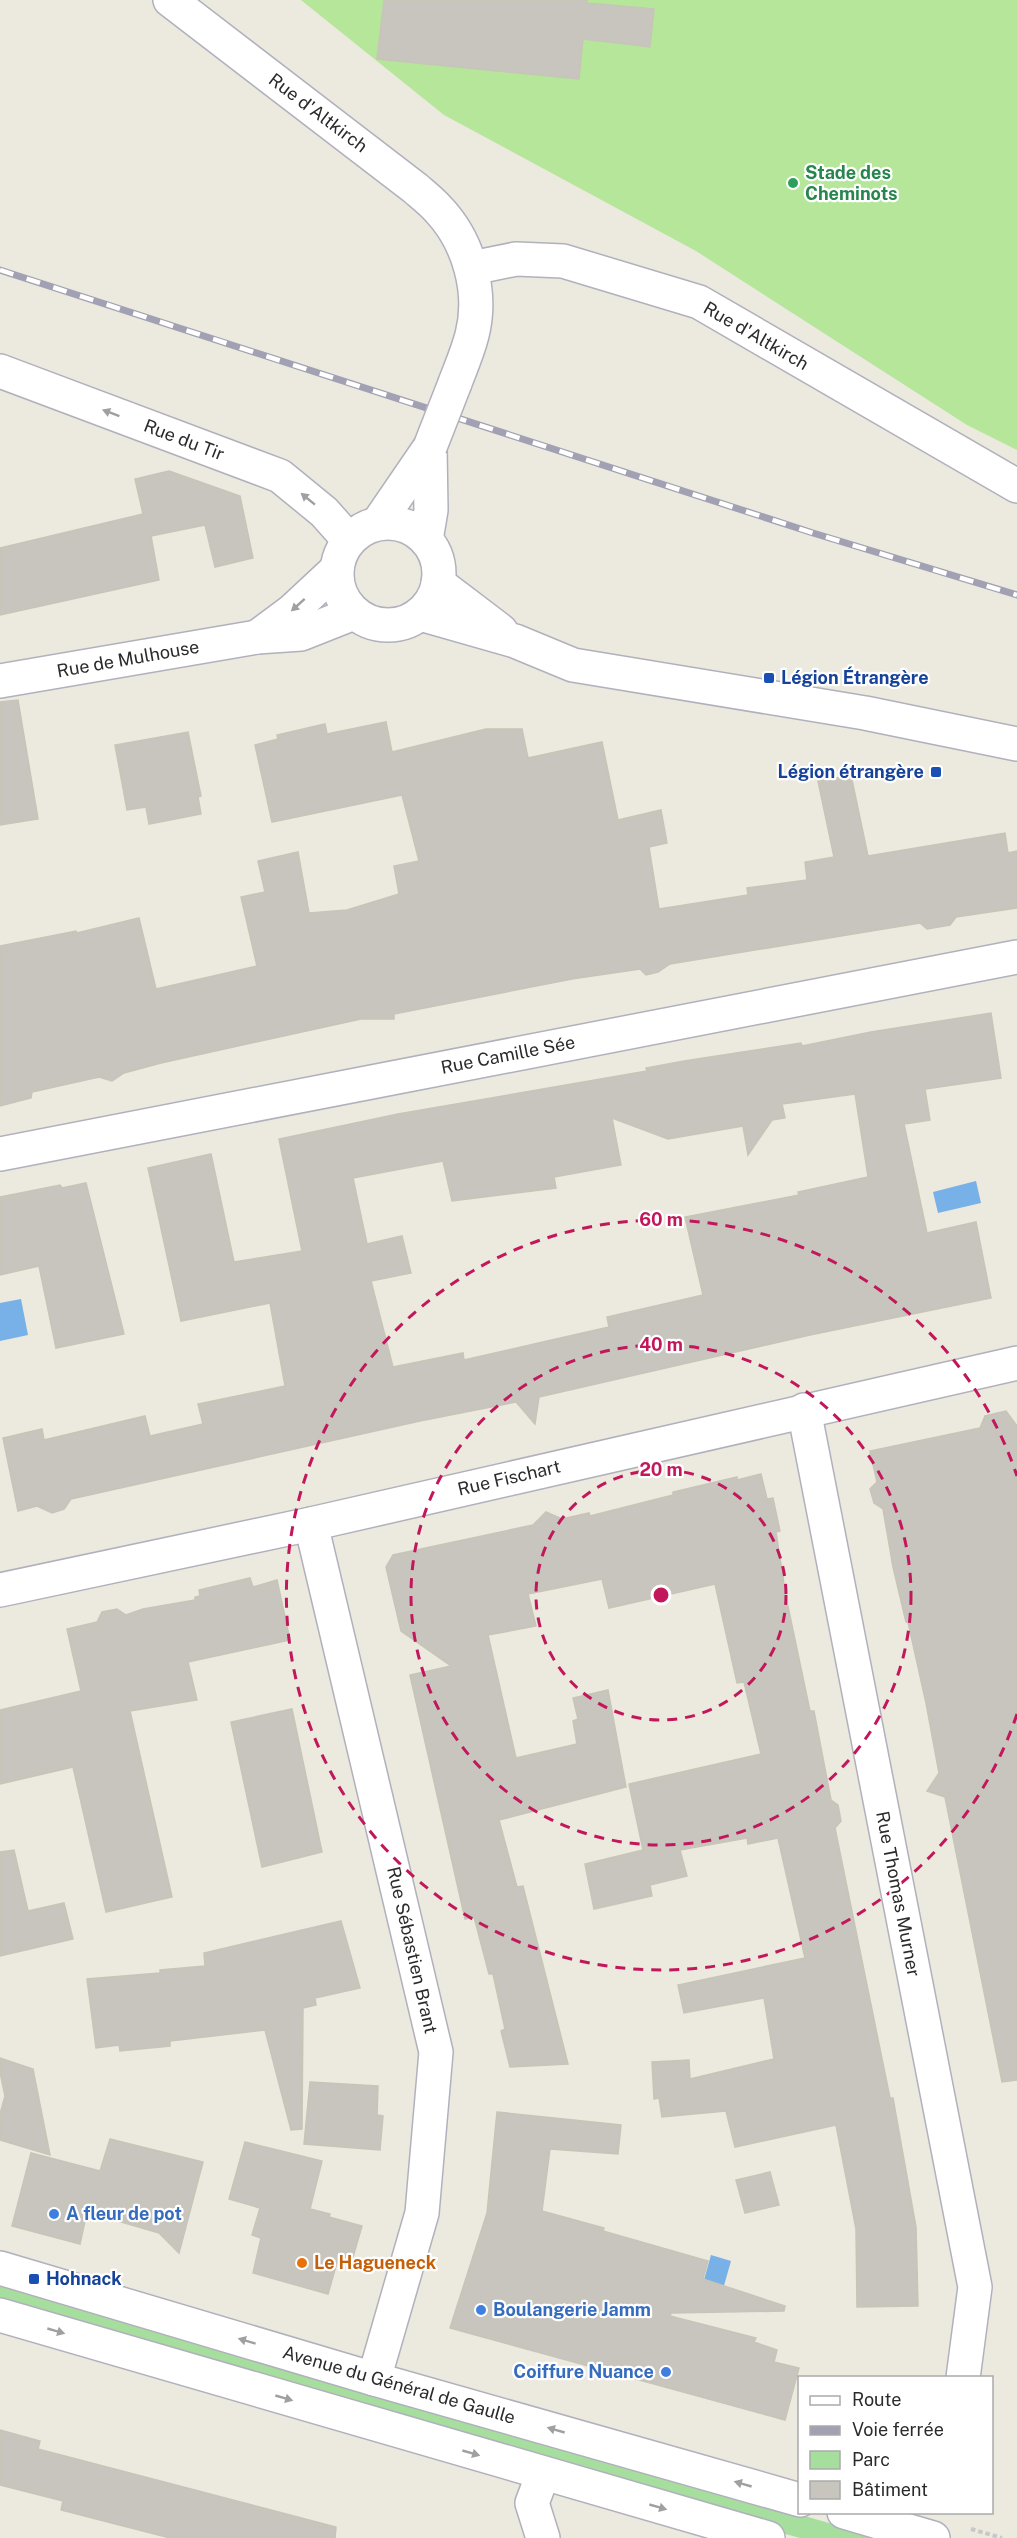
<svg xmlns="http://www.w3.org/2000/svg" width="1017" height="2538" viewBox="0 0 1017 2538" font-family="'Public Sans',sans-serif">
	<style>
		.green { fill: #a6df9d }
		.pitch { fill: #b5e69a }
		.water { fill: #77b1e7 }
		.building { fill: #c7c5bd; stroke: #c7c5b7; stroke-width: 1.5; fill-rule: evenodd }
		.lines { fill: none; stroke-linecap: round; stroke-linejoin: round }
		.street-casing { stroke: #b1b1bd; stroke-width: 36 }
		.secondary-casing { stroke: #b1b1bd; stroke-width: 36 }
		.path { stroke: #c8c8c8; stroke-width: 4; stroke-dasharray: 4.5 3; stroke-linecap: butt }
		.street { stroke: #fff; stroke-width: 33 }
		.secondary { stroke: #fff; stroke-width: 33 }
		.rail-casing { stroke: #a2a1b4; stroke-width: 7 }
		.rail { stroke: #fff; stroke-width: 4.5; stroke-dasharray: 14; stroke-linecap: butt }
		.street-bridge-casing { stroke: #b1b1bd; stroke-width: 36; stroke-linecap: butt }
		.street-bridge { stroke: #fff; stroke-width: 33 }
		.oneway { fill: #a0a0a0 }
		.ring { fill: none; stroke: #c2185b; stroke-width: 3; stroke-dasharray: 10 8 }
		.leisure-dot { fill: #2e9e5b; stroke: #fff; stroke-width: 2 }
		.transit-dot { fill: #1a4fb4; stroke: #fff; stroke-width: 2 }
		.shop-dot { fill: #3f7fe0; stroke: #fff; stroke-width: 2 }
		.food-dot { fill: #e8710a; stroke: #fff; stroke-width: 2 }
		.labels { text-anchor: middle; stroke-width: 4.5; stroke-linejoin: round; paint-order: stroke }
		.street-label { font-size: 18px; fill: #2b2b2b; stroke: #fff }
		.leisure-label { font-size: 18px; font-weight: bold; fill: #27864d; stroke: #fff; text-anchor: start }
		.transit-label { font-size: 18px; font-weight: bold; fill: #164399; stroke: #fff; text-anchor: start }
		.shop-label { font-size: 18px; font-weight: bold; fill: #366cbe; stroke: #fff; text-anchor: start }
		.food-label { font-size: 18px; font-weight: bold; fill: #c56008; stroke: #fff; text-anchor: start }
		.centre { fill: #c2185b; stroke: #fff; stroke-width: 3 }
		.ring-label { font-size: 18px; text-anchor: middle; font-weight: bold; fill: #c2185b; stroke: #fff; stroke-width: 4.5; stroke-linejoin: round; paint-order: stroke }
	</style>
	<rect width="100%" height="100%" fill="#ece9de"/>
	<!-- green -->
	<polygon class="green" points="0,2282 372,2393 882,2538 800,2538 511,2458 0,2302"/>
	<!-- pitch -->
	<polygon class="pitch" points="301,0 1017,0 1017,450 967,425 696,251 444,115"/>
	<!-- water -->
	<g class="water">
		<polygon points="976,1181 981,1203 938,1213 933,1192"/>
		<polygon points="21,1299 28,1335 0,1341 0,1303"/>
		<polygon points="711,2255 731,2261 719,2303 699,2298"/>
	</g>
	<!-- building -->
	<g class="building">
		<polygon points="384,0 587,0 587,3 654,9 650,47 583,39 579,79 377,59"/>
		<polygon points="169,471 240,496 253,558 215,567 205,525 151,536 159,580 0,615 0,548 143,514 135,479"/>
		<polygon points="18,700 38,819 0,825 0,702"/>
		<polygon points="386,722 392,752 486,729 522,729 528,758 602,742 618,820 661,810 667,843 649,847 659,909 748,895 747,888 807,880 805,862 834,857 818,781 851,775 868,856 1005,833 1008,853 1017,851 1017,908 956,917 950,925 927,929 920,923 670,964 658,972 646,975 640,969 572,979 394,1014 394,1019 361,1019 161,1063 124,1073 112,1081 99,1077 32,1092 31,1098 0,1106 0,946 76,931 77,933 139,918 156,989 257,966 241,897 265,892 258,861 298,852 309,913 347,910 399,894 394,866 419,861 402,795 272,822 255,745 278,739 277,735 325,724 327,734"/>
		<polygon points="188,732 201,796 198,797 201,814 149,824 146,807 127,810 115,745"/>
		<path d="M991,1013L1001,1078L925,1089L930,1120L904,1124L927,1233L976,1222L991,1298L810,1335L539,1397L535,1424L516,1402L420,1421L71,1499L64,1509L52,1513L37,1506L18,1511L3,1438L42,1429L44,1440L145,1416L150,1436L203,1424L198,1404L285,1386L270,1303L181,1321L148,1168L211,1154L234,1262L302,1251L279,1139L398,1114L647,1071L646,1068L684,1061L801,1043L802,1046L871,1032ZM855,1094L868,1177L798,1192L799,1195L685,1217L703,1295L607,1317L609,1327L556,1339L464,1360L463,1353L393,1367L371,1281L411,1273L402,1236L367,1244L353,1178L443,1161L452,1201L556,1188L554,1177L621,1165L612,1118L668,1139L743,1126L748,1155L772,1120L785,1118L782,1104Z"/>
		<polygon points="86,1183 124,1334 56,1348 39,1266 0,1275 0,1197 60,1185 62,1188"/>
		<polygon points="1006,1411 1017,1426 1017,2080 1002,2082 945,1797 927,1791 939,1773 926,1703 908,1622 906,1622 893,1567 883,1509 874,1503 870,1489 877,1482 870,1451 980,1428 985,1416"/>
		<polygon points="761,1474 767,1499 773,1498 780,1531 776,1532 786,1597 810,1711 814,1711 831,1800 838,1805 841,1821 835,1828 890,2098 893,2098 916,2227 918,2306 857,2307 856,2229 836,2125 735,2147 726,2111 662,2117 659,2098 654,2099 652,2062 689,2060 690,2079 774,2059 764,1998 684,2013 678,1985 805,1958 778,1838 748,1844 747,1838 680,1850 687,1876 650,1885 652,1896 594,1909 585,1864 643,1850 629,1784 761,1754 744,1682 737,1683 715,1584 609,1608 602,1579 528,1594 536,1626 488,1635 516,1758 577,1744 573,1721 578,1719 573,1698 608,1690 626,1787 499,1820 517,1887 523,1886 568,2064 510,2067 501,2031 505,2029 493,1974 489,1974 474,1917 465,1919 410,1675 451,1666 401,1631 386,1567 393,1555 533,1525 546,1512 562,1519 589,1513 590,1516 673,1495 673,1492 737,1477 737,1480"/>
		<polygon points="250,1578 253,1587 277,1580 290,1640 188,1662 197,1700 130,1711 172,1897 106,1912 73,1767 0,1784 0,1710 81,1691 67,1629 97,1622 102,1612 117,1609 126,1615 143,1609 195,1600 195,1597 200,1596 199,1590"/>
		<polygon points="292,1709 322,1852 262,1867 231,1722"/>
		<polygon points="14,1850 28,1911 64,1903 73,1939 0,1956 0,1852"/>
		<polygon points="341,1921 360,1988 315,1998 316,2005 303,2008 302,2129 291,2130 265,2030 170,2041 170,2046 120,2051 119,2045 96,2048 87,1979 160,1973 160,1970 205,1966 204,1953"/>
		<polygon points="0,2058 33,2069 50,2155 0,2140 0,2114 5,2096 0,2072"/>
		<polygon points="310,2082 378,2086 377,2115 383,2116 380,2150 304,2144"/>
		<polygon points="497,2112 621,2125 618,2154 550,2149 542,2211 604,2228 603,2231 708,2261 703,2279 785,2306 784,2311 671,2313 670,2316 756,2338 754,2342 777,2350 774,2362 799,2368 785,2420 450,2328 487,2213"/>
		<polygon points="110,2139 203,2162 179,2253 159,2233 87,2212 80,2244 12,2226 31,2153 100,2171"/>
		<polygon points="245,2142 322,2161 310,2209 330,2214 329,2217 362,2226 351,2264 338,2259 328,2294 253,2273 261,2238 252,2235 260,2208 229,2199"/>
		<polygon points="770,2172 779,2205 745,2213 736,2180"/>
		<polygon points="0,2430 40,2441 38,2449 336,2527 335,2538 170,2538 61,2510 63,2501 0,2485"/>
	</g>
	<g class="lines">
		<defs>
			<g id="street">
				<path d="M170,0L415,188C423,195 432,202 439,210C469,242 483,292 472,335C468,351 461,367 455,383"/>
				<polyline points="472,268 516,259 563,261 699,302 1017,486"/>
				<polyline points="0,371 280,476 324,512 349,540"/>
				<polyline points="378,523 430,447"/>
				<polyline points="426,540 431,510 430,447"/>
				<polyline points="0,1154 1017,957"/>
				<polyline points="804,1410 975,2287 963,2378"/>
				<polyline points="311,1524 436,2052 422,2213 374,2379"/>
				<polyline points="0,1590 311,1524 1017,1363"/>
				<polyline points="543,2538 532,2503 543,2474"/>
			</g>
			<g id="secondary">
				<circle cx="388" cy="574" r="51"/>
				<polyline points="438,583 501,631"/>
				<polyline points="420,614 515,641 573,665 865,713 1017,744"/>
				<polyline points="257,637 292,611 336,570"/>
				<polyline points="0,681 257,637 301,634 354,613"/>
				<polyline points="0,2268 374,2379 800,2500"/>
				<polyline points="0,2315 768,2538"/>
				<polyline points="844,2512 933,2538"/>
			</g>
		</defs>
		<!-- street casing -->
		<use href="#street" class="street-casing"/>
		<!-- secondary casing -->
		<use href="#secondary" class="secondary-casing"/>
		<!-- path -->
		<polyline class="path" points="971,2529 1002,2538"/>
		<!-- street -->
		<use href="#street" class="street"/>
		<!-- secondary -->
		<use href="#secondary" class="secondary"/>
		<defs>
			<polyline id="rail" points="0,270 813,533 1017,595"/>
		</defs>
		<!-- rail casing -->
		<use href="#rail" class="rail-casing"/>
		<!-- rail -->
		<use href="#rail" class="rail"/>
		<defs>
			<polyline id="street-bridge" points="430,447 455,383"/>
		</defs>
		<!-- street-bridge casing -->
		<use href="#street-bridge" class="street-bridge-casing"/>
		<!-- street-bridge -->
		<use href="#street-bridge" class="street-bridge"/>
	</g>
	<!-- one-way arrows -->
	<defs><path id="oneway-solid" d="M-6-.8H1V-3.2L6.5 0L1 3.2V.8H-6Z" transform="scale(1.5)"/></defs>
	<g class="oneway">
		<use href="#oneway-solid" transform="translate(111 413) rotate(-159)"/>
		<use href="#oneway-solid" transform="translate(308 499) rotate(-141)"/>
		<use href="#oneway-solid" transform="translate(298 605) rotate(138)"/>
		<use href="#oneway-solid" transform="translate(56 2331) rotate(16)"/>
		<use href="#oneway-solid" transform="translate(247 2341) rotate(-163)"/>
		<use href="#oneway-solid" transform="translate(284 2398) rotate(16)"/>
		<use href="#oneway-solid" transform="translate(556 2430) rotate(-164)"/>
		<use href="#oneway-solid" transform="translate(471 2453) rotate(16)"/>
		<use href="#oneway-solid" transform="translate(743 2484) rotate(-164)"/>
		<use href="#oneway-solid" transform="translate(658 2507) rotate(16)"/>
	</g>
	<!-- distance rings -->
	<g class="ring">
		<circle cx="661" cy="1595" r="125"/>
		<circle cx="661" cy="1595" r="250"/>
		<path d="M1017 1714A375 375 0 1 1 1017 1476"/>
	</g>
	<!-- markers -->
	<circle class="leisure-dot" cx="793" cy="183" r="6"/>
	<g class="transit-dot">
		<rect x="763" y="672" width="12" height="12" rx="3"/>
		<rect x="930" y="766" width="12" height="12" rx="3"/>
		<rect x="28" y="2273" width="12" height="12" rx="3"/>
	</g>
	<g class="shop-dot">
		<circle cx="54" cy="2214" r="6"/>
		<circle cx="481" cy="2310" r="6"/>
		<circle cx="666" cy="2372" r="6"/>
	</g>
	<circle class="food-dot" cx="302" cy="2263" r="6"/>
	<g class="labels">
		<!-- street labels -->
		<g class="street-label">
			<text transform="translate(318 113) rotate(37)" y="6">Rue d'Altkirch</text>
			<text transform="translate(756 336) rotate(30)" y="6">Rue d'Altkirch</text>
			<text transform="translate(184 440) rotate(21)" y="6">Rue du Tir</text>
			<text transform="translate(128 659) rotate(-10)" y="6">Rue de Mulhouse</text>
			<text transform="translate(508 1055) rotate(-11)" y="6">Rue Camille Sée</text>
			<text transform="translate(509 1478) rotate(-13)" y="6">Rue Fischart</text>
			<text transform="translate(898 1894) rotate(79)" y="6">Rue Thomas Murner</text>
			<text transform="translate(412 1950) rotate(77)" y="6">Rue Sébastien Brant</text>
			<text transform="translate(399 2385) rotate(16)" y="6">Avenue du Général de Gaulle</text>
		</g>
		<!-- leisure labels -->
		<g class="leisure-label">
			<text x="805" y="179">Stade des<tspan x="805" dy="21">Cheminots</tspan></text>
		</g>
		<!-- transit labels -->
		<g class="transit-label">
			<text x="781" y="684">Légion Étrangère</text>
			<text x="924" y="778" text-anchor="end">Légion étrangère</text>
			<text x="46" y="2285">Hohnack</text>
		</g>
		<!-- shop labels -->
		<g class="shop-label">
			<text x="66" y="2220">A fleur de pot</text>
			<text x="493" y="2316">Boulangerie Jamm</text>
			<text x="654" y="2378" text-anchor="end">Coiffure Nuance</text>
		</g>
		<!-- food labels -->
		<g class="food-label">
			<text x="314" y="2269">Le Hagueneck</text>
		</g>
	</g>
	<circle cx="661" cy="1595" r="9" class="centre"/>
	<g class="ring-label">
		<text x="661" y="1226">60 m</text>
		<text x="661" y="1351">40 m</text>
		<text x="661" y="1476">20 m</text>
	</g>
	<!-- legend -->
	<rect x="798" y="2376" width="195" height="138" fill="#ffffff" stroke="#aaaaaa" stroke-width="1.5"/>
	<rect x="810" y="2396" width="30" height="9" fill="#ffffff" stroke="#aaaaaa" stroke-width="1.5"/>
	<text x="852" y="2406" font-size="18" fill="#2b2b2b">Route</text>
	<rect x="810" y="2426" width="30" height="9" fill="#a2a1b4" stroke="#aaaaaa" stroke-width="1.5"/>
	<text x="852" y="2436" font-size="18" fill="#2b2b2b">Voie ferrée</text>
	<rect x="810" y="2451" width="30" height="18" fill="#a6df9d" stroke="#aaaaaa" stroke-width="1.5"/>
	<text x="852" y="2466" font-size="18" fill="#2b2b2b">Parc</text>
	<rect x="810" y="2481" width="30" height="18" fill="#c7c5bd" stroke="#aaaaaa" stroke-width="1.5"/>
	<text x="852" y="2496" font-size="18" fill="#2b2b2b">Bâtiment</text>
</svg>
